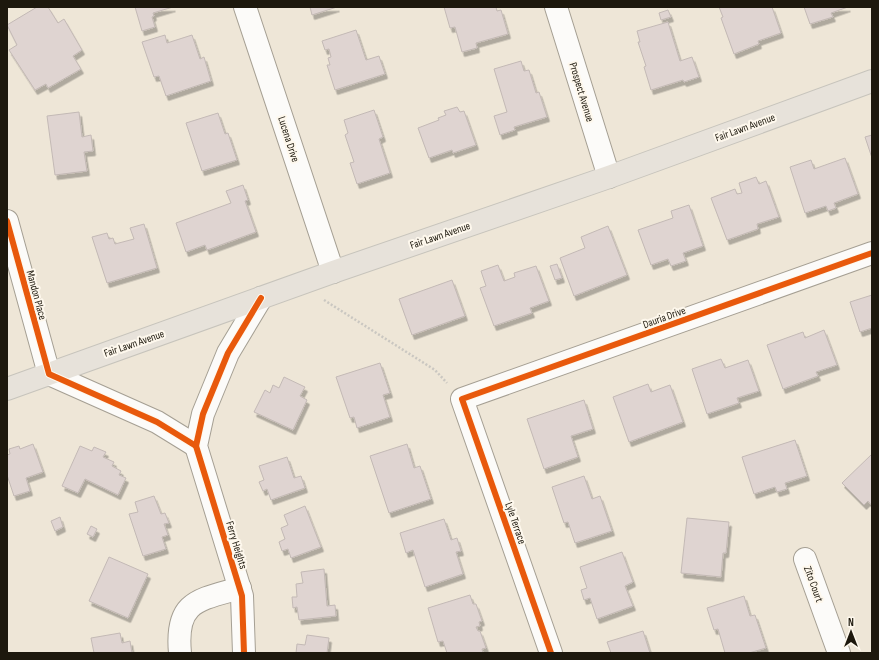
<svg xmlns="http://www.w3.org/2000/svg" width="879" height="660" viewBox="0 0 879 660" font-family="'Sofia Sans Condensed',sans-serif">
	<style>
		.building { fill: #dfd4d1; stroke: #c3b9b5; filter: url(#shadow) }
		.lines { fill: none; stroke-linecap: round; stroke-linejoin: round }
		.minor-casing { stroke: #a59f93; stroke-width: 24 }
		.major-casing { stroke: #c7c4bc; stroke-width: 24 }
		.path { stroke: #cac7c1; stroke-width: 2.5; stroke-dasharray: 2 2; stroke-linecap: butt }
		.minor { stroke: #fcfbf9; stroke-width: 22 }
		.major { stroke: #e7e2da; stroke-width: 22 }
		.cycleway-casing { stroke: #fef8ed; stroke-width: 8 }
		.cycleway { stroke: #e8590c; stroke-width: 6 }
		.labels { text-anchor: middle; stroke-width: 4; stroke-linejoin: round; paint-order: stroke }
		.street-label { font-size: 11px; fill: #1d180d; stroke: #fef8ed }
	</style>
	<defs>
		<filter id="shadow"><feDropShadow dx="2.5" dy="4.5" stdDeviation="0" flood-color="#0004"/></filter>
	</defs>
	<rect width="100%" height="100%" fill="#eee6d7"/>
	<!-- building -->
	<g class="building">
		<polygon points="37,7 48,7 58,23 64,19 82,50 73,56 81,69 48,88 46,84 35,90 9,50 17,45 7,25"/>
		<polygon points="135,7 173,7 153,13 154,16 152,17 155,27 142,31"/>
		<polygon points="310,7 337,7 312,15"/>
		<polygon points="444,7 496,7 497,11 501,10 508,34 476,43 477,48 462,52 455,27 450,28"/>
		<polygon points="719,7 772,7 781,33 758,41 759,44 734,54 721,18 723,17"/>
		<polygon points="804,7 848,7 831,13 833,17 810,24"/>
		<polygon points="668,10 671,17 661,20 659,13"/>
		<polygon points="668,22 680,61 692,57 699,77 684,82 683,80 651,90 644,67 646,66 638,42 640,42 637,31"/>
		<polygon points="356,30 366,60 379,56 385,74 335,90 327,65 330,65 328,58 331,57 329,49 325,50 322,41"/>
		<polygon points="165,35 167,43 192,35 200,59 204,57 211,81 166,96 159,76 154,77 142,42"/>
		<polygon points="521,61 524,71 529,70 536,93 539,92 547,117 514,127 515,130 500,135 494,116 507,112 494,69"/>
		<polygon points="457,107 460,112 464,111 476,145 453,153 452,150 429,158 418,128 439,120 438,118 446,115 444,111"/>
		<polygon points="374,110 383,137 379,139 390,173 357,184 350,163 354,162 345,135 348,133 344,120"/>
		<polygon points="79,112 82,137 91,135 93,151 84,152 87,171 55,175 47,116"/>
		<polygon points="218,113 225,134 228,133 237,160 202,171 186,123"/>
		<polygon points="872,135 872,158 865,137"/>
		<polygon points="845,158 858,194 834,203 836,208 828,211 826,206 805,213 790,167 811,160 814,169"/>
		<polygon points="756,177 759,184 766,181 779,217 757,224 758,229 727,240 711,198 735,189 737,194 742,193 739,183"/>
		<polygon points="243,185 248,200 245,201 256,232 207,250 205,245 186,252 176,223 231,203 226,191"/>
		<polygon points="689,205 703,246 683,253 686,261 671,266 668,259 651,265 638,230 673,218 671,211"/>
		<polygon points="144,224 157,268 107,283 92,237 107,233 109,239 113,238 115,244 134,239 130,228"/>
		<polygon points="608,226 627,275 574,296 560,258 585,248 581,237"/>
		<polygon points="557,264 562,278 555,280 550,266"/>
		<polygon points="498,265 504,281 515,277 514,273 536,266 549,301 530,308 532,313 494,326 480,288 486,286 481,271"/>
		<polygon points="452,280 465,316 412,335 399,299"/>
		<polygon points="872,295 872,328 860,332 850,302"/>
		<polygon points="824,330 837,365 816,372 818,376 783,389 767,345 803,332 805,338"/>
		<polygon points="721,359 725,368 748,360 759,391 737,398 739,403 707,414 692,369"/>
		<polygon points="380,363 390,393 383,395 390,417 357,428 354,417 350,418 336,377"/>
		<polygon points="284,377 305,387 300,396 307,400 293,430 254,412 265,390 270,393 273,385 279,388"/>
		<polygon points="648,384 651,392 670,385 683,422 629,442 613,397"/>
		<polygon points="584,400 593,429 571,436 578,457 544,469 527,419"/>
		<polygon points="795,440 807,476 785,483 787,489 777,492 775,487 754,494 742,457"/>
		<polygon points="33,444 43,472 26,478 30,491 14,496 7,475 7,455 10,454 9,449 19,446 20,449"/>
		<polygon points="407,444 414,468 420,466 431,499 389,513 370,456"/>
		<polygon points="80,446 92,451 94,447 106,452 103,457 114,462 112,466 121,471 119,475 126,478 118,495 85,479 78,493 62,486"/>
		<polygon points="872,454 872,506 868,501 864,505 842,483"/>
		<polygon points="287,457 294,478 301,476 305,488 271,500 267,489 263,491 259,482 264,480 259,466"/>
		<polygon points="584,476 592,499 600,496 612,531 575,543 568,522 564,523 552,487"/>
		<polygon points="154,496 161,514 165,513 169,523 164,524 168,535 162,537 166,549 143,556 129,514 138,512 135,502"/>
		<polygon points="305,506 321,547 291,558 288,549 282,551 279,542 285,539 281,528 288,525 284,515"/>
		<polygon points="60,517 63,527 55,531 51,521"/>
		<polygon points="687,518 729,522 726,553 723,553 721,577 681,573"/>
		<polygon points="444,519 451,540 457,538 461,551 456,552 463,574 425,587 413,550 406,553 400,533"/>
		<polygon points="91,526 97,529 93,537 87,534"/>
		<polygon points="622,552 633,582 625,586 633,606 597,619 590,598 584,600 581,590 587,588 580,567"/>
		<polygon points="109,557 148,574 128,618 89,601"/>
		<polygon points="324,569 327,606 335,605 336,616 299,620 297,607 293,608 292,597 297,597 296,584 303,583 301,572"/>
		<polygon points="470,595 473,604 476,604 482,621 479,622 480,626 476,627 478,631 480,631 486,648 482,649 483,653 447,653 443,641 438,642 428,608"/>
		<polygon points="744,596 750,616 755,615 766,648 749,653 725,653 718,629 714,630 707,608"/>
		<polygon points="643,631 650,653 611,653 607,642"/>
		<polygon points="120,633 122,643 130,641 132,653 94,653 91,638"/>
		<polygon points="307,635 329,638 327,653 296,653 297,644 305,645"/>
	</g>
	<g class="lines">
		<defs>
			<g id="minor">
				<polyline points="245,7 333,272"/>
				<polyline points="556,7 609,177"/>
				<polyline points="7,221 49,374 157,422 196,446"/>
				<polyline points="805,559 839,653"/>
				<path d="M180,653C175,601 198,600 240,588"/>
				<polyline points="244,653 242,596 196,446 203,414 228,353 261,298"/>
				<polyline points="551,653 462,399 872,253"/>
			</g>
			<polyline id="major" points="7,389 333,272 609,177 872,81"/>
		</defs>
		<!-- minor casing -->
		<use href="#minor" class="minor-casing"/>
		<!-- major casing -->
		<use href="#major" class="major-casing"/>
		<!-- path -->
		<polyline class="path" points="324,300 435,370 447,383"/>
		<!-- minor -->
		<use href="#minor" class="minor"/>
		<!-- major -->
		<use href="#major" class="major"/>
		<defs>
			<g id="cycleway">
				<polyline points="7,221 49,374 157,422 196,446"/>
				<polyline points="244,653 242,596 196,446 203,414 228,353 261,298"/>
				<polyline points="551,653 462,399 872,253"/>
			</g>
		</defs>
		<!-- cycleway casing -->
		<use href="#cycleway" class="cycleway-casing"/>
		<!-- cycleway -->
		<use href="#cycleway" class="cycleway"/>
	</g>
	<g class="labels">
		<!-- street labels -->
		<g class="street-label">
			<text transform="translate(582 92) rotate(73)" y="4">Prospect Avenue</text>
			<text transform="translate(745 127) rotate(-20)" y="4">Fair Lawn Avenue</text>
			<text transform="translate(289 139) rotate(72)" y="4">Lucena Drive</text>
			<text transform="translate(440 235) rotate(-19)" y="4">Fair Lawn Avenue</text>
			<text transform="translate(37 295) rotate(75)" y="4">Mandon Place</text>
			<text transform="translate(664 317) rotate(-20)" y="4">Dauria Drive</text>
			<text transform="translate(134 343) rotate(-19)" y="4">Fair Lawn Avenue</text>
			<text transform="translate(516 523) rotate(71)" y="4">Lyle Terrace</text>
			<text transform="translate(237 545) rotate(73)" y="4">Ferry Heights</text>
			<text transform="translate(814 584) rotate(70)" y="4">Zito Court</text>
		</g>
	</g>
	<!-- border -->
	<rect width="879" height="660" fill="none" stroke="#1d180d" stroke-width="16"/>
	<!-- north arrow -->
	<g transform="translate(851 632)" stroke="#fef8ed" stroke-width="3" paint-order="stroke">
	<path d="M0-3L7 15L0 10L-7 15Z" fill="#1d180d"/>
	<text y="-6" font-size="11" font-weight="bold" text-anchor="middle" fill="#1d180d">N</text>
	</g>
</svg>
